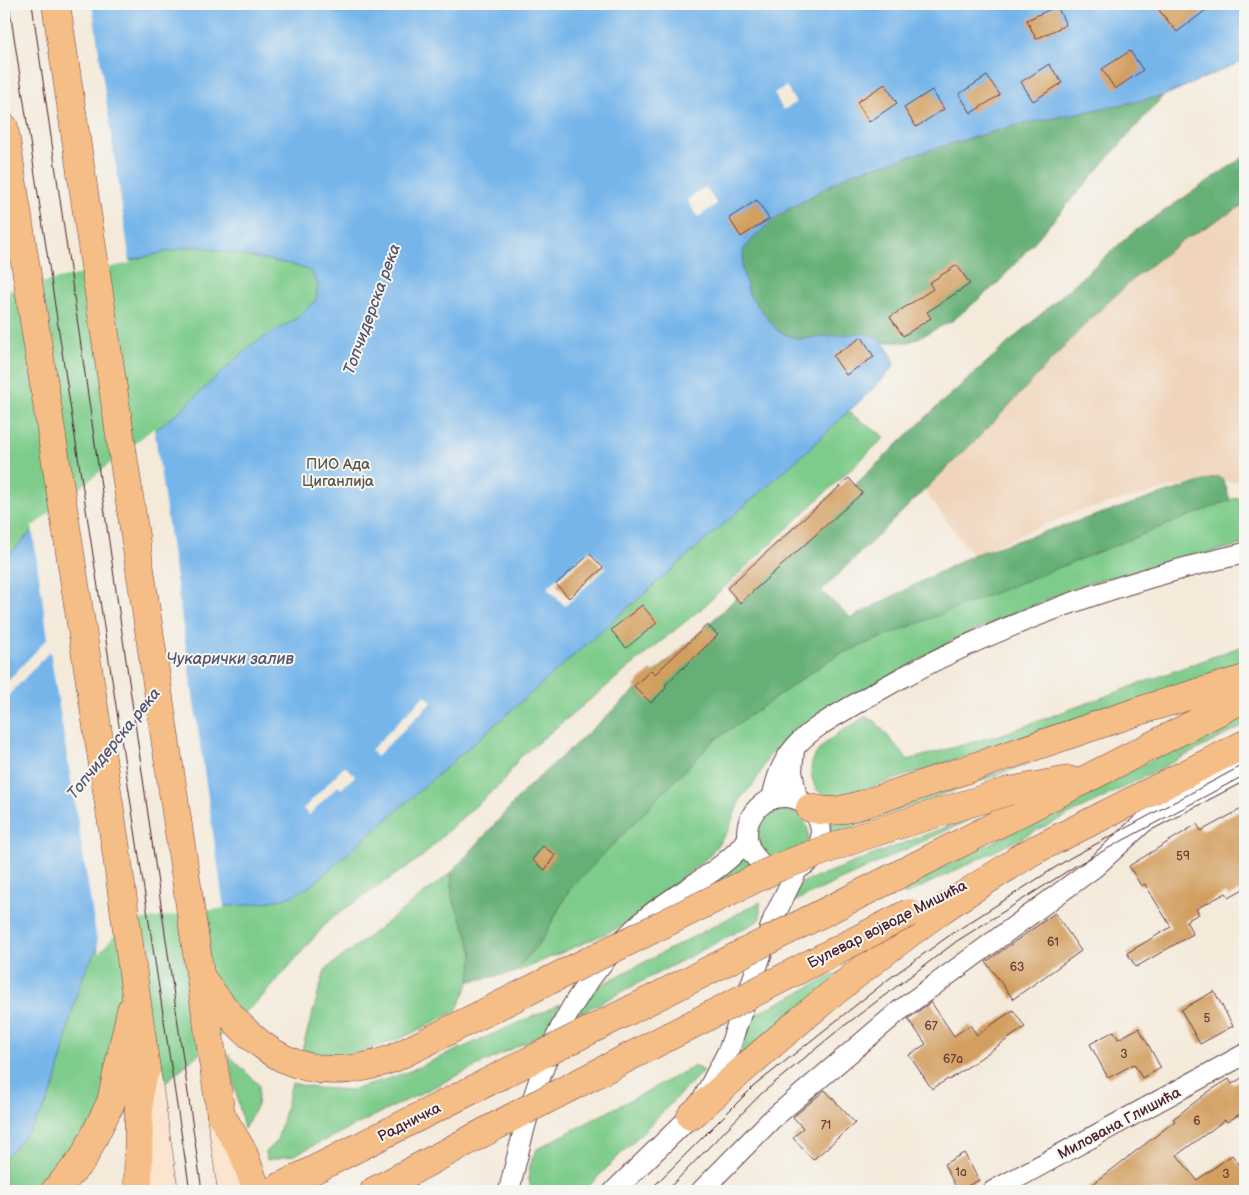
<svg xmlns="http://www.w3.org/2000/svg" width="1249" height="1195" viewBox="0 0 1249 1195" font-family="'Balsamiq Sans',sans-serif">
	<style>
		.built { fill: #f0d5bc }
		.green { fill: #7ecc8b; stroke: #64765b }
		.forest { fill: #66b077; stroke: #586851 }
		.water { fill: #76b5ea; stroke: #606a8a }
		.pier { fill: #f4eada }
		.building { fill: #d39f61 }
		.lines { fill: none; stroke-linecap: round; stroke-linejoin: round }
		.minor-casing { stroke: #643d45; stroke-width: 22 }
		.secondary-casing { stroke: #643d45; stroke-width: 29 }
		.primary-casing { stroke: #643d45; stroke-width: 29 }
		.minor { stroke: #fff; stroke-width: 20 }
		.secondary { stroke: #fbe5cf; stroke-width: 28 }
		.primary { stroke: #f6be87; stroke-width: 28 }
		.tram { stroke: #4a1f2b; stroke-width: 1 }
		.primary-bridge-casing { stroke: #643d45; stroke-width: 29; stroke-linecap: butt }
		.primary-bridge { stroke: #f6be87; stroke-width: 28 }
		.labels { text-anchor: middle; stroke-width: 4; stroke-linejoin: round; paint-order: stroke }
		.number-label { font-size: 12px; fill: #6c3f38 }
		.park-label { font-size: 15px; fill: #5a5348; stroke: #f6f6f2 }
		.street-label { font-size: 15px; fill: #4a1f2b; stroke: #f6f6f2 }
		.water-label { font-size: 16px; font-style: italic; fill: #59546e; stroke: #f6f6f2 }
	</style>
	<rect width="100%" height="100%" fill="#f6f6f2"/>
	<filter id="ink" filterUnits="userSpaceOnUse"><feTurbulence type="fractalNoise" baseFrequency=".02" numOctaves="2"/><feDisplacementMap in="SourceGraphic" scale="10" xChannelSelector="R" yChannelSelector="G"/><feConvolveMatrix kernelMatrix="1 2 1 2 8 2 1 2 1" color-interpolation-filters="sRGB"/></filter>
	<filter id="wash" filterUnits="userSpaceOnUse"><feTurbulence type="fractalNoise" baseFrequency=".0096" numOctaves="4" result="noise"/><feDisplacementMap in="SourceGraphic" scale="20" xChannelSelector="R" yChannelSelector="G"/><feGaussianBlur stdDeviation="1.12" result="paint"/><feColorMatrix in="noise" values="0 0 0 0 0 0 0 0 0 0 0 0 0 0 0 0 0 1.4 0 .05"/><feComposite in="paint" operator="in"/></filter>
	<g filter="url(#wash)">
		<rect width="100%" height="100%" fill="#f4eada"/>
		<!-- built -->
		<polygon class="built" points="1245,204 1245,482 1224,481 1219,476 1075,512 972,555 924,490 987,429 1091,318 1139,274 1179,243"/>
		<!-- green -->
		<g class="green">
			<polygon points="420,125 885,437 703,607 519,758 503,782 456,823 423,856 330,919 267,992 227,1030 37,1191 4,1191 4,127"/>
			<polygon points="1245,496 1245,544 1085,584 952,640 803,728 770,754 755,782 740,799 728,831 708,857 623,926 514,973 544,937 569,890 713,741 835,656 1174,514"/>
			<path d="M1245,645V660L1186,684L835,799C821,795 815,792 812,777C805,747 844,731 865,717L875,721L908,760L1003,734Z"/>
			<polygon points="1245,712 1245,725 1103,798 905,895 901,889"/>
			<polygon points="1033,762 828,836 825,820"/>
			<polygon points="999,806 789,904 801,883"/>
			<path d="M781,809C800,811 811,823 808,843L774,860C751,846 753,816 781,809Z"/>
			<polygon points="746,855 755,868 648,926"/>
			<polygon points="452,872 452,898 465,927 473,954 470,981 456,1011 404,1037 361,1052 331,1055 302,1050 325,970"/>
			<polygon points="760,902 760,920 577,1015 593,989"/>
			<polygon points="868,958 736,1067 752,1016"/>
			<polygon points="561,1004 545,1033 294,1155 267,1160 265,1152 277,1141 292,1083 315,1088 352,1090 405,1073"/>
			<polygon points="228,1054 259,1085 257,1105 244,1129"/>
			<path d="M695,1066L703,1071L584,1191H532C526,1176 529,1164 537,1149Z"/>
		</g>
		<!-- forest -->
		<g class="forest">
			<polygon points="1163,96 997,284 952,321 910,342 883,342 871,335 800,339 789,336 777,330 749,295 742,268 744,249 757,234 781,214 849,174 1008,127"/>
			<polygon points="1245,156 1245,204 1179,243 1139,274 1091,318 987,429 821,591 851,618 972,555 1219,476 1224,481 1230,500 835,656 713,741 569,890 544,937 514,973 470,981 473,954 465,927 452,898 452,872 528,787 711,622 940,404 1132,233"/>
		</g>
		<!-- water -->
		<path class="water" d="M4,4H1245V60L1163,96L1008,127L849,174L781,214L757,234L744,249L742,268L749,295L777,330L789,336L800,339L859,333L871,335L883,342L893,358V367L879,383L798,459L312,885C304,889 296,895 288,897C238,913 163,900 118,929C74,958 69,1037 55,1084C48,1108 23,1141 4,1158V560L43,519L182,409L250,346L297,318L316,300L318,285L310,271L289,264L193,246L4,289Z"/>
		<!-- pier -->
		<g class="pier">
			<polygon points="4,4 92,4 130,263 4,291"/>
			<polygon points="786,86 796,103 783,110 774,93"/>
			<polygon points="705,187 717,204 698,217 687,200"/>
			<polygon points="154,428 224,908 142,920 118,931 99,953 50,651 4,700 4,685 48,638 32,527"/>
			<polygon points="590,549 606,568 565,606 547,588"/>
			<polygon points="425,695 432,702 376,757 371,750"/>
			<polygon points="345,766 355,776 341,789 338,786 309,815 303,809"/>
		</g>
		<g id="blocks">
			<!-- building -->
			<g class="building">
				<polygon points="1154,4 1214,4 1177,32"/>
				<polygon points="1057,6 1066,25 1036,39 1027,20"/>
				<polygon points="1130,51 1143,70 1115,89 1102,69"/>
				<polygon points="1049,64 1062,83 1033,101 1021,82"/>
				<polygon points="987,76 1000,95 971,113 959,94"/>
				<polygon points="885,84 897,103 869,122 857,102"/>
				<polygon points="932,90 944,109 916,127 904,108"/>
				<polygon points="757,200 769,219 741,237 729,218"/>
				<polygon points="957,265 970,284 927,312 931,318 903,336 890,317 933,289 929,283"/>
				<polygon points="862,337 874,357 846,375 833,356"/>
				<polygon points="849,478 862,493 740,603 727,588"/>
				<polygon points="590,554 603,568 569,598 556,584"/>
				<polygon points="642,605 657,623 626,648 611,630"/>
				<polygon points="707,625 718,635 665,685 667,687 651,703 634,686 651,670 655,674"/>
				<polygon points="1245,807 1245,888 1229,897 1226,893 1196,909 1199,914 1186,921 1193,934 1136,967 1127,953 1171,927 1145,884 1141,886 1129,866 1197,824 1201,831"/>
				<polygon points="543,846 555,855 545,870 532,860"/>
				<polygon points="1055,913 1081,951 1013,999 986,962"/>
				<polygon points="1214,991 1233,1026 1200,1044 1181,1010"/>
				<polygon points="931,1002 954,1036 970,1025 977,1035 1013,1010 1025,1027 949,1080 948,1079 932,1089 909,1055 926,1044 908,1019"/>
				<polygon points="1139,1028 1161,1068 1142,1078 1134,1064 1108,1078 1090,1044 1114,1031 1118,1039"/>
				<polygon points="1245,1076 1245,1111 1227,1122 1225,1120 1177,1155 1197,1180 1232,1155 1245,1172 1245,1191 1084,1191 1175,1121 1173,1119 1208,1092 1229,1079 1232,1084"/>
				<polygon points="825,1090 855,1123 813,1160 793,1138 803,1128 793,1117"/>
				<polygon points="964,1153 979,1180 958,1191 944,1164"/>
			</g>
		</g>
	</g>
	<g filter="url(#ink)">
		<use href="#blocks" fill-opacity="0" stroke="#643d45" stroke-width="1"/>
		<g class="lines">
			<defs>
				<g id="minor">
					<polyline points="794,750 792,771 797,799"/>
					<circle cx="784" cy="834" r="37"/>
					<path d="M772,799C776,780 781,763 794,748C812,727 839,714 862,700C979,631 1113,583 1245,553"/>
					<path d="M509,1191C535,1080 557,996 646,918C672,895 733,865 747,838"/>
					<polyline points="614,1191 691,1116 704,1097 729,1049 774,917 798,868"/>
					<polyline points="701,1191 771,1120 899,1011 1095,867 1144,822 1245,769"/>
					<polyline points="993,1191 1245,1054"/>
				</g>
				<g id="secondary">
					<polyline points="147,1076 164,1191"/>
					<polyline points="221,1115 232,1191"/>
				</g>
				<g id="primary">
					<polyline points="56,4 221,1115 243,1152 257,1191"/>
					<polyline points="4,127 116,849 146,1069 141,1081 139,1093 138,1191"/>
					<polyline points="1009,791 1069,780"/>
					<path d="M810,808C835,815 850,808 873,801L1148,708L1245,679"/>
					<polyline points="1019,858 1245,744"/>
					<polyline points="890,879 1245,698"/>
					<path d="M203,980C252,1051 305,1092 394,1058L544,983"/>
					<path d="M691,1116C770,1044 853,973 940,911C971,889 1004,870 1036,849"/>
					<polyline points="55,1191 83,1159 111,1102 131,1010"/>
					<polyline points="272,1191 545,1053"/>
					<polyline points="374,1191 524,1111"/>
				</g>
			</defs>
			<!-- minor casing -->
			<use href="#minor" class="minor-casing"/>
			<!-- secondary casing -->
			<use href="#secondary" class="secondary-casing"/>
			<!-- primary casing -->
			<use href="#primary" class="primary-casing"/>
			<!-- minor -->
			<use href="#minor" class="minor"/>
			<!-- secondary -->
			<use href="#secondary" class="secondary"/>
			<!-- primary -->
			<use href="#primary" class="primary"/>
			<!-- tram -->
			<g class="tram">
				<polyline points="9,4 190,1191"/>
				<polyline points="32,4 202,1191"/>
				<polyline points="649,1191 754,1086 890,978 953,933 1070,858 1245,764"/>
				<polyline points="666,1191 762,1093 836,1032 957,941 1077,865 1245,775"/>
			</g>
			<defs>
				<g id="primary-bridge">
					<polyline points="544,983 779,867 866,835 1009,791"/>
					<polyline points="545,1053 890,879"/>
					<polyline points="524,1111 909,913"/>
				</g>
			</defs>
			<!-- primary-bridge casing -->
			<use href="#primary-bridge" class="primary-bridge-casing"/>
			<!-- primary-bridge -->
			<use href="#primary-bridge" class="primary-bridge"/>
		</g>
	</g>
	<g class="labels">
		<!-- number labels -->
		<g class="number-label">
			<text x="1183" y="860">59</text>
			<text x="1053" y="946">61</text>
			<text x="1017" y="971">63</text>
			<text x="1207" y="1022">5</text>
			<text x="931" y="1030">67</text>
			<text x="1124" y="1058">3</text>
			<text x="953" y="1063">67a</text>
			<text x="1197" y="1125">6</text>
			<text x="826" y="1129">71</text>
			<text x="961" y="1176">1a</text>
			<text x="1226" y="1178">3</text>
		</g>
		<!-- park labels -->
		<g class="park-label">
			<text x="338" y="469">ПИО Ада<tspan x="338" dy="17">Циганлија</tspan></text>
		</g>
		<!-- street labels -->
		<g class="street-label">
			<text transform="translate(887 924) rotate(-27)" y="5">Булевар војводе Мишића</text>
			<text transform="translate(409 1122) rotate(-27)" y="5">Радничка</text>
			<text transform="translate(1119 1123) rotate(-28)" y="5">Милована Глишића</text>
		</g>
		<!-- water labels -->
		<g class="water-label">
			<text transform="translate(371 309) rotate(-70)" y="6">Топчидерска река</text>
			<text x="230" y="664">Чукарички залив</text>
			<text transform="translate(113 743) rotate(-51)" y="6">Топчидерска река</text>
		</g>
	</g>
	<!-- margin -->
	<rect width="1249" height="1195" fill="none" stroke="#f6f6f2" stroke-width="20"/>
</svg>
